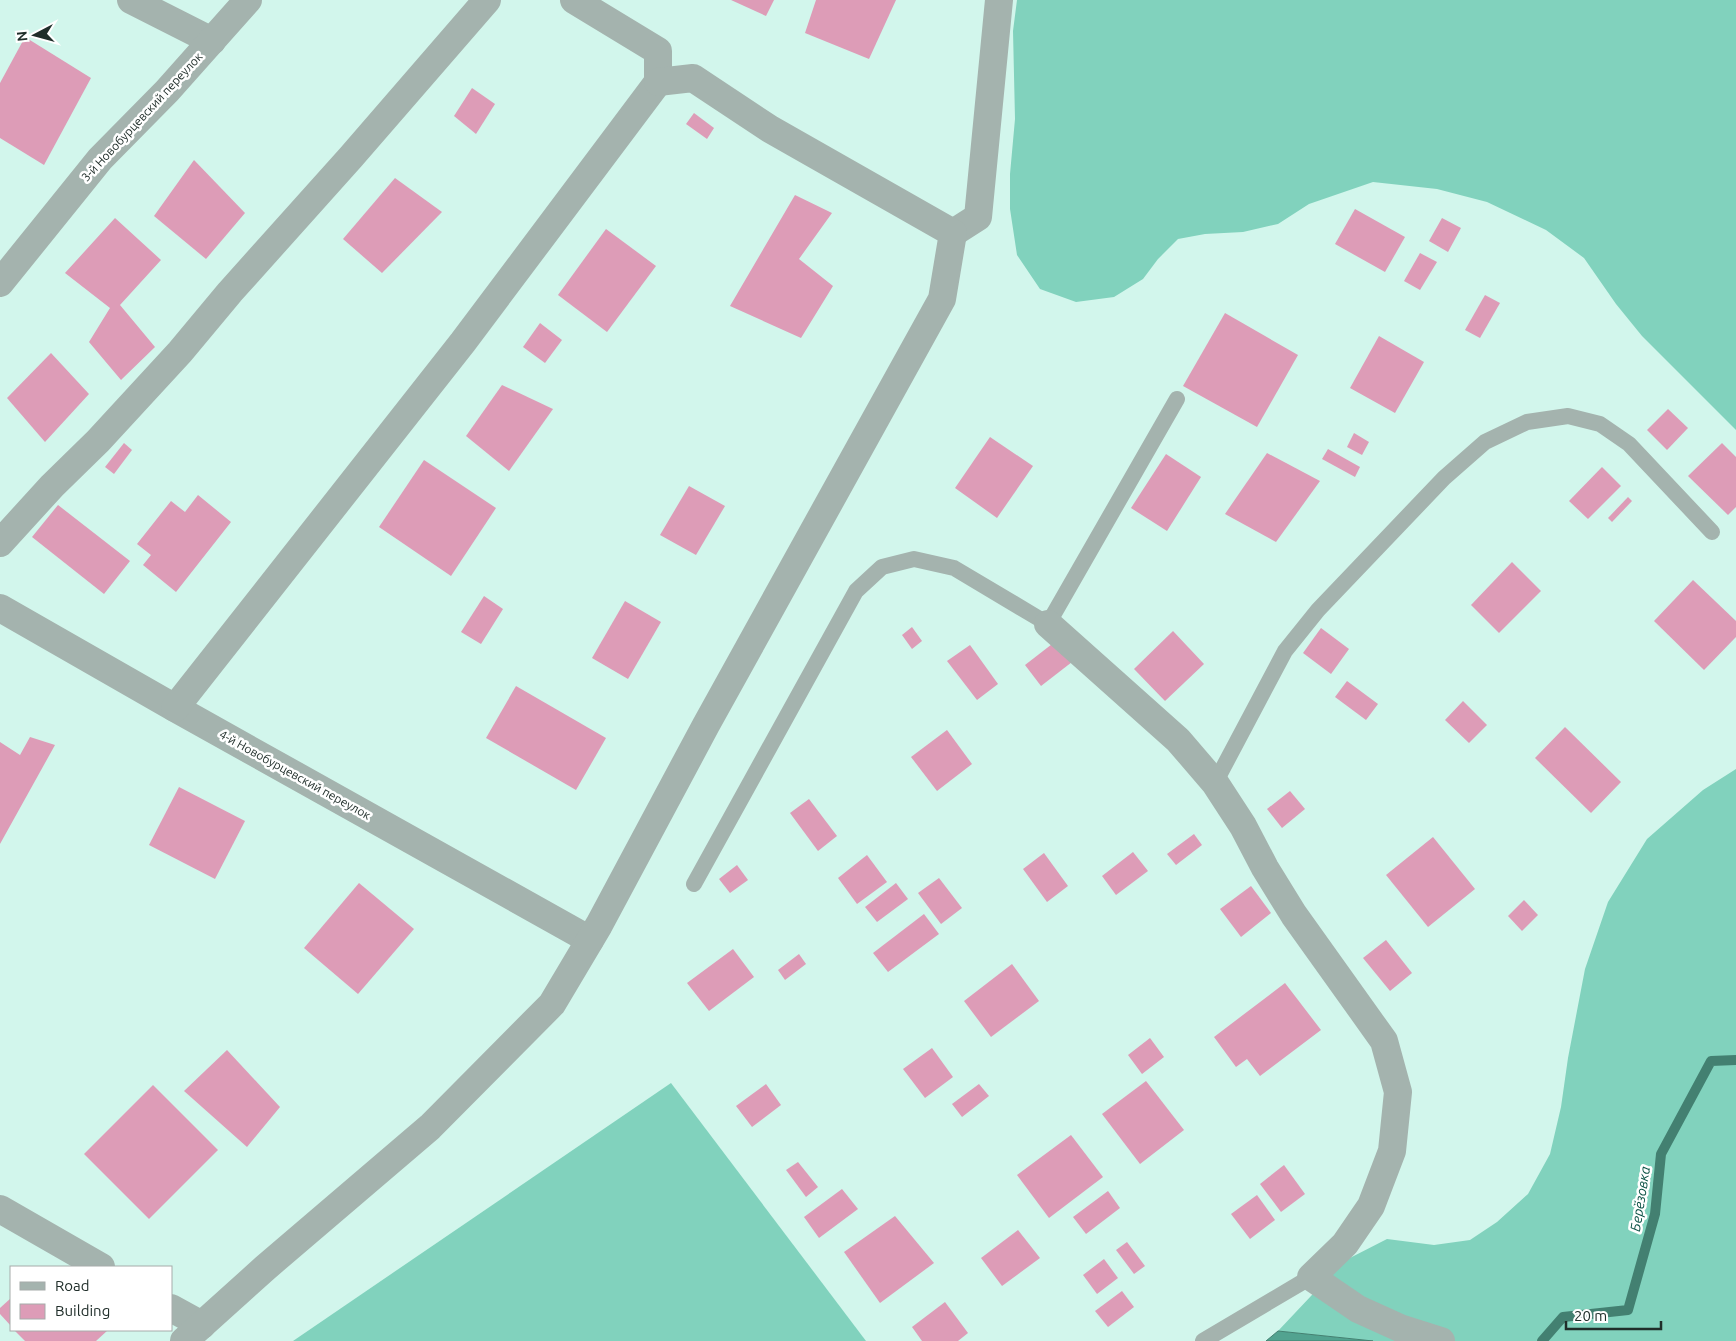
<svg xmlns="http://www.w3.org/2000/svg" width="1736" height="1341" viewBox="0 0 1736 1341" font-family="Ubuntu,sans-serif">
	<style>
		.forest { fill: #81d2bd }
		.water { fill: #52a390; stroke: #438071 }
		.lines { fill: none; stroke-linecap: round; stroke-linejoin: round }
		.stream { stroke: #438071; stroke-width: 10 }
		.building { fill: #dd9cb7 }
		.lane { stroke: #a4b3ae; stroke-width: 16 }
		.street { stroke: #a4b3ae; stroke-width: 28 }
		.labels { text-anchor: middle; stroke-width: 5; stroke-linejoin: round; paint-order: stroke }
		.street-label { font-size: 12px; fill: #202e2a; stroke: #fff }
		.water-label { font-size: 14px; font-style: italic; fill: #085043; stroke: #fff }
	</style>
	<rect width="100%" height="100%" fill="#d2f6ec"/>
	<!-- forest -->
	<g class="forest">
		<polygon points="1017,0 1736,0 1736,430 1642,336 1616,304 1584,258 1546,230 1487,202 1437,189 1373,182 1309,204 1278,224 1243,232 1205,234 1178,239 1158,259 1143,279 1114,297 1076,302 1040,289 1017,255 1010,209 1010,174 1015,119 1013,31"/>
		<polygon points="1736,769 1736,1341 1373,1341 1278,1331 1344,1261 1387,1239 1434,1245 1470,1240 1497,1222 1528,1194 1550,1154 1561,1107 1568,1058 1585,969 1608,902 1647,839 1703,790"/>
		<polygon points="671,1083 866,1341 293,1341"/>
	</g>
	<!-- water -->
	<polygon class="water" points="1278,1331 1373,1341 1266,1341"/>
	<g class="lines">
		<!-- stream -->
		<polyline class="stream" points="1542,1341 1563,1317 1628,1310 1655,1214 1661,1154 1711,1061 1736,1060"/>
	</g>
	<!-- building -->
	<g class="building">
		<polygon points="731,0 774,0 766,16"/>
		<polygon points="816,0 896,0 869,59 805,33"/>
		<polygon points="25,37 91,78 44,165 0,138 0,83"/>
		<polygon points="472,88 495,104 476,134 454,116"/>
		<polygon points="694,113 714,128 707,139 686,124"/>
		<polygon points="194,160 245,213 206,259 154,216"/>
		<polygon points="395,178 442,212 382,273 343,239"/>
		<polygon points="795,195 832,213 799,259 833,286 801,338 730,306"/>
		<polygon points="1355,209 1405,237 1385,272 1335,244"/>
		<polygon points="115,218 161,260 120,305 155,347 121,380 89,342 110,308 65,273"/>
		<polygon points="1442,218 1461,228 1448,252 1429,241"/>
		<polygon points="606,229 656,266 607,332 558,295"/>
		<polygon points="1420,253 1437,262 1420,290 1404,281"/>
		<polygon points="1485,295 1500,303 1480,338 1465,330"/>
		<polygon points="1225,313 1298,355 1257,427 1183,386"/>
		<polygon points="540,323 562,340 545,363 523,347"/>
		<polygon points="1379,336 1424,362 1395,413 1350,388"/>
		<polygon points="51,353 89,394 45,442 7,398"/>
		<polygon points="502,385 553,409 509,471 466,436"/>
		<polygon points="1668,409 1688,428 1667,450 1647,430"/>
		<polygon points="1354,433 1369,442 1362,455 1347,447"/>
		<polygon points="990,437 1033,466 997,518 955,488"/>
		<polygon points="124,443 132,450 114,474 105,467"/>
		<polygon points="1722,443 1736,457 1736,507 1728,515 1688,476"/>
		<polygon points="1328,449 1360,467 1355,477 1322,459"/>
		<polygon points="1267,453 1320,481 1276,542 1225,514"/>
		<polygon points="1166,454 1201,477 1167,531 1131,508"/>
		<polygon points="424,460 496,508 451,576 379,527"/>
		<polygon points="1602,467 1621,486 1588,519 1569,501"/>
		<polygon points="689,486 725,506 696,555 660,535"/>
		<polygon points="198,495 231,522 176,592 143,565 151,555 137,544 171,501 185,512"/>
		<polygon points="1628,497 1632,501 1612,522 1608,518"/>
		<polygon points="58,505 130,561 104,594 32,537"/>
		<polygon points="1512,562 1541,591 1499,633 1471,605"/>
		<polygon points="1693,580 1736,621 1736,637 1704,670 1654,621"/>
		<polygon points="484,596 503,609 481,644 461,632"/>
		<polygon points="625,601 661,622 628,679 592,658"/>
		<polygon points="912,627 922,641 912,649 902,635"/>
		<polygon points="1321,628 1349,649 1331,674 1303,653"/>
		<polygon points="1173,631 1204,664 1165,701 1134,669"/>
		<polygon points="1056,641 1072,662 1041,686 1025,665"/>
		<polygon points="970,645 998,684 977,700 947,661"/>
		<polygon points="1347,681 1378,704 1366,720 1335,697"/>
		<polygon points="516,686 606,738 576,790 486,738"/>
		<polygon points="1463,701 1487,725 1469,743 1445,720"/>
		<polygon points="1565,727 1621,782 1591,813 1535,758"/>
		<polygon points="947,730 972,764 937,791 911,757"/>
		<polygon points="30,737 55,745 0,844 0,742 20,755"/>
		<polygon points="179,787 245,821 215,879 149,845"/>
		<polygon points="1290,791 1305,809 1282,828 1267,809"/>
		<polygon points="809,799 837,836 818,851 790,813"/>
		<polygon points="1194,834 1202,845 1176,865 1167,854"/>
		<polygon points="1433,837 1475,889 1428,927 1386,875"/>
		<polygon points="1133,852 1148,871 1116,895 1102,876"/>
		<polygon points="1044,853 1068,886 1047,902 1023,869"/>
		<polygon points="867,855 887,882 857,904 838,878"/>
		<polygon points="737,865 748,880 730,893 719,879"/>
		<polygon points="939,878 962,908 941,924 918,893"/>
		<polygon points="359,883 414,929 358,994 304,948"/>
		<polygon points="896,883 908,899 877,922 865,907"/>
		<polygon points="1251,886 1271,913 1241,937 1220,909"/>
		<polygon points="1524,900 1538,915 1522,931 1508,916"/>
		<polygon points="924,914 939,934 888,972 873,953"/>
		<polygon points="1386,940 1412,973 1390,991 1363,958"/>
		<polygon points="733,949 754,977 709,1011 687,983"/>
		<polygon points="799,954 806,964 785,980 778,970"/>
		<polygon points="1012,964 1039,1001 991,1037 964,1001"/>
		<polygon points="1285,983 1321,1030 1260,1076 1247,1059 1236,1067 1214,1037"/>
		<polygon points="1150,1038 1164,1057 1142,1074 1128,1055"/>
		<polygon points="932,1048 953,1077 925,1098 903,1069"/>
		<polygon points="227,1050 280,1107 247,1147 184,1091"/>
		<polygon points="1146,1081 1184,1130 1140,1164 1102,1114"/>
		<polygon points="766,1084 781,1105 752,1127 736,1106"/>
		<polygon points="979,1084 989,1096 962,1117 952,1104"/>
		<polygon points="153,1085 218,1150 149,1219 84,1154"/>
		<polygon points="1071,1135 1103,1177 1049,1218 1017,1175"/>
		<polygon points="798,1162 818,1187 806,1197 786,1170"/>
		<polygon points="1284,1165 1305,1194 1281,1212 1260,1184"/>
		<polygon points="842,1189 858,1209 819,1238 804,1217"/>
		<polygon points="1108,1191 1120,1208 1086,1234 1073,1217"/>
		<polygon points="1257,1195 1275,1220 1250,1239 1231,1214"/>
		<polygon points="895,1216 934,1263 880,1303 844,1252"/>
		<polygon points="1018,1230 1040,1258 1002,1286 981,1258"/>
		<polygon points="1127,1242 1145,1266 1134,1274 1116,1250"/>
		<polygon points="1104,1259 1118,1278 1097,1294 1083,1275"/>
		<polygon points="1122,1291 1134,1307 1108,1327 1095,1311"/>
		<polygon points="11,1298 11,1326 0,1314 0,1308"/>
		<polygon points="945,1302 968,1333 958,1341 922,1341 912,1327"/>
		<polygon points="14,1330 108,1330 96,1341 25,1341"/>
	</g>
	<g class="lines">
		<!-- lane -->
		<g class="lane">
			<polyline points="1215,783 1285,651 1318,610 1444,478 1485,442 1527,422 1568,416 1600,424 1629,444 1712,532"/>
			<polyline points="694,884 856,591 882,567 914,559 954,568 1048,624 1177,399"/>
			<polyline points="1203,1341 1311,1277"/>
		</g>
		<!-- street -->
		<g class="street">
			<polyline points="131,0 212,41"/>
			<polyline points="953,233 978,217 999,0"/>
			<polyline points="0,283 100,159 167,91 248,0"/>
			<polyline points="0,543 52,486 98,441 180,352 230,292 351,157 487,0"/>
			<polyline points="0,608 175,708 590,940"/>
			<polyline points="1048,624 1178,740 1215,783 1243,826 1265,868 1294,915 1384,1041 1398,1092 1392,1151 1371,1206 1345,1244 1311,1277 1358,1309 1400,1328 1441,1341"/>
			<polyline points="175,708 463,342 658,82 658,51 574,0"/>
			<polyline points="0,1209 101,1267"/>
			<polyline points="171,1308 202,1325"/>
			<polyline points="184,1341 265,1268 430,1127 552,1004 599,925 706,725 942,299 953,233 770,129 693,78 658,82"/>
		</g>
	</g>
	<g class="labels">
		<!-- street labels -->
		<g class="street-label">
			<text transform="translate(142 117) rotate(-47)" y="4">3-й Новобурцевский переулок</text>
			<text transform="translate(295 775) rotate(29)" y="4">4-й Новобурцевский переулок</text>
		</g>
		<!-- water labels -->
		<g class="water-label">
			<text transform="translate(1640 1199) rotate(-81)" y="5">Берёзовка</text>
		</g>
	</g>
	<!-- legend -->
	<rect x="10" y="1266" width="162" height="65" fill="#ffffff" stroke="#a6abaa"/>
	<rect x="20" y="1282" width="25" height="8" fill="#a4b3ae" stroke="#a6abaa"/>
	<text x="55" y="1291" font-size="15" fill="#202e2a">Road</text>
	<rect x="20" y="1304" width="25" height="15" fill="#dd9cb7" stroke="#a6abaa"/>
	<text x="55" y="1316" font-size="15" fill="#202e2a">Building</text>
	<!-- north arrow -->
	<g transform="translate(35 35) rotate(264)" stroke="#ffffff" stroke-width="4" paint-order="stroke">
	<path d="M0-4L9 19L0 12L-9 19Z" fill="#202e2a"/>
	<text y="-8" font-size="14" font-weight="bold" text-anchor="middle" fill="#202e2a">N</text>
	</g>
	<!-- scale -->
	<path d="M1566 1321v8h95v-8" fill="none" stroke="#202e2a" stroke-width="2.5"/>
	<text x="1574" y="1321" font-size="15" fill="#202e2a" stroke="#ffffff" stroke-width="4" paint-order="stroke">20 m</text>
</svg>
